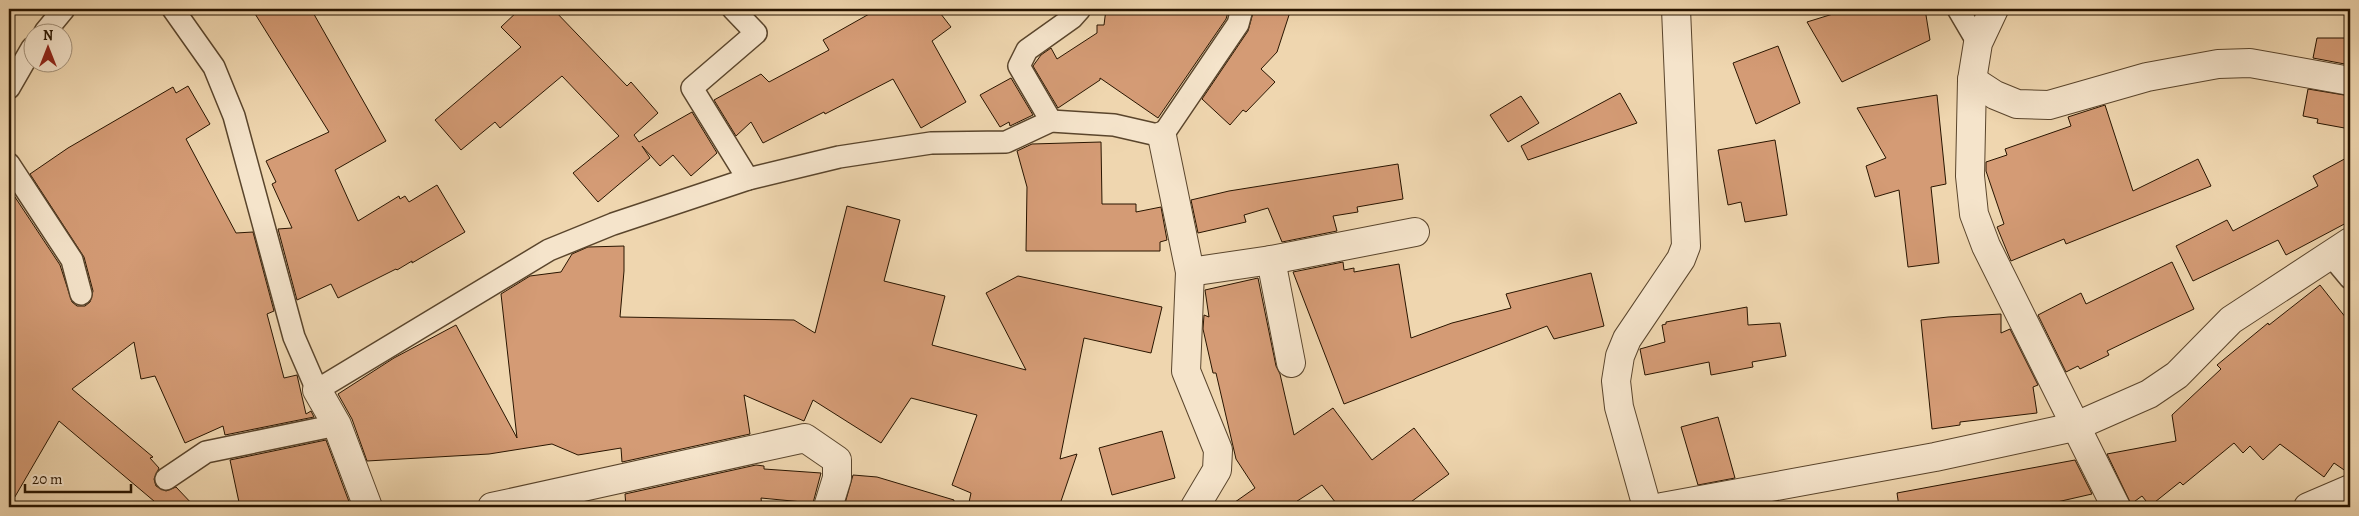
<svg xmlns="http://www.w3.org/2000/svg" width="2359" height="516" viewBox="0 0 2359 516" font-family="Alegreya,serif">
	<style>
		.building { fill: #d49b75; stroke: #291500 }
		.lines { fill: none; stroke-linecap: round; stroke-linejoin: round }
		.service-casing { stroke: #5a452c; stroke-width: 24 }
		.minor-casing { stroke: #5a452c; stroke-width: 30 }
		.service { stroke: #f5e4cb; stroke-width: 21 }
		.minor { stroke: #f5e4cb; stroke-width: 28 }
	</style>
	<rect width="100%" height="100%" fill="#efd6af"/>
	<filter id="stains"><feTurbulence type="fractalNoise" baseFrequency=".004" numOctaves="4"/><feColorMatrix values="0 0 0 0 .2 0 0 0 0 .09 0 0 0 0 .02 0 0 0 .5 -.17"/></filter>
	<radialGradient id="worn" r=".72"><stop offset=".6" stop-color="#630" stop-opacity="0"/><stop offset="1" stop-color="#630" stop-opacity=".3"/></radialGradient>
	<!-- building -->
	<g class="building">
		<polygon points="252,9 311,9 386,141 335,170 358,221 399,196 400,199 405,196 409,202 437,185 465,232 412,263 412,261 397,270 396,269 338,298 331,284 297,300 278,229 292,228 272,184 276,182 266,161 329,132"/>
		<polygon points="520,9 553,9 627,86 631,82 658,113 634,135 639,142 692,112 717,153 691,176 673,155 660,166 642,146 650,158 598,202 573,173 619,136 562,76 500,128 495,122 461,150 435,120 521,47 501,27"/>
		<polygon points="878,9 937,9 951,27 932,41 966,102 921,128 893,79 825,114 824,112 763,143 751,122 736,136 714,100 761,74 769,82 829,50 823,40"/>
		<polygon points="1106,9 1229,9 1226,19 1158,118 1100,78 1100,80 1058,108 1033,66 1041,55 1051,48 1057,59 1097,33 1097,25 1104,25"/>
		<polygon points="1254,9 1291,9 1277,52 1261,69 1275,82 1246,112 1243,110 1230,125 1202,99 1248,31"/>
		<polygon points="1849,9 1925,9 1930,40 1842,82 1807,22"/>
		<polygon points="2317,38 2350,38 2350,65 2313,58"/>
		<polygon points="1778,46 1800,103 1756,124 1733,63"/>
		<polygon points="1011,78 1033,115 1010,126 1009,122 1000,127 980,95"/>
		<polygon points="188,86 210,124 186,139 236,233 253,232 274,311 267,314 284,378 297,375 306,414 311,411 314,417 225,435 223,426 185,443 155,376 141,379 134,342 72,389 153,457 150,458 159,468 154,479 156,486 166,491 176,487 195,507 161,507 59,421 9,507 9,188 60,265 72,302 77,306 85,306 90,302 93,291 84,257 30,174 68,148 173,87 176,93"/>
		<polygon points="2308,89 2350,96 2350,129 2317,123 2318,119 2303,116"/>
		<polygon points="1620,93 1637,123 1528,160 1521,146"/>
		<polygon points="1937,95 1946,184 1931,187 1939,263 1908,267 1899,190 1875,197 1866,166 1886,158 1857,108"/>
		<polygon points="1521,96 1539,123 1508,142 1490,115"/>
		<polygon points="2105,105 2133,191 2198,159 2211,186 2066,244 2064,239 2011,261 1997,227 2004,224 1986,171 1986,162 2007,155 2005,149 2071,126 2068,117"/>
		<polygon points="1775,140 1787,215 1745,222 1741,202 1728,205 1718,150"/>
		<polygon points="1101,142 1102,204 1136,204 1136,212 1161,207 1167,240 1160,242 1160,251 1026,251 1027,187 1017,151 1032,144"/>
		<polygon points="2350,156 2350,221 2286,255 2278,240 2193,281 2176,246 2227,220 2233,231 2318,186 2313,176"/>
		<polygon points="1398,164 1403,199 1357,207 1358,212 1333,216 1337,231 1282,242 1268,208 1244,215 1246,222 1198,233 1191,200 1229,191"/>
		<polygon points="847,206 900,220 884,281 945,296 932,345 1026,370 986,293 1018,276 1162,307 1151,353 1084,338 1060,459 1077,454 1059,507 968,507 971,493 952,485 977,415 911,398 881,443 813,400 804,421 744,395 750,434 622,462 621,448 578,455 552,444 489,454 367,461 352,419 338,394 394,358 456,325 517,438 501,294 530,276 561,272 572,254 588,247 624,246 624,271 620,317 794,320 815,333"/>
		<polygon points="1343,262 1344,270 1354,268 1354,272 1399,264 1411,338 1452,323 1511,308 1506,294 1591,273 1604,326 1554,339 1547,326 1344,404 1293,272"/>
		<polygon points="2172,262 2194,309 2107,351 2109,355 2080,369 2078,366 2066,372 2038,315 2081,293 2086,304"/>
		<polygon points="1258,278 1276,366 1280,374 1294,435 1333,408 1372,460 1414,428 1449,474 1404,507 1339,507 1322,485 1288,507 1228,507 1255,488 1236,459 1216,373 1213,373 1203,329 1204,315 1209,317 1205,290"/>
		<polygon points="2320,285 2350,323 2350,474 2334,463 2324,477 2280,444 2263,460 2250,446 2243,453 2234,443 2183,485 2180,482 2150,506 2142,496 2131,504 2107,454 2176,441 2172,415 2221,369 2217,365 2268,323 2269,325"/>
		<polygon points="1747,307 1748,325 1780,323 1786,356 1752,362 1753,367 1711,375 1709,362 1645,375 1640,349 1665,342 1662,325 1666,324 1666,322"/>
		<polygon points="2001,314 2001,333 2010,329 2038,385 2033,387 2037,413 1960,422 1960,425 1932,429 1921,320 1948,317"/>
		<polygon points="1718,417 1735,478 1698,485 1681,427"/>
		<polygon points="1162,431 1175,478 1112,495 1099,448"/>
		<polygon points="326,440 351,507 240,507 230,460"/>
		<polygon points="2075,460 2092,494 2035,507 1899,507 1897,493"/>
		<polygon points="756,465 764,466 764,469 821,473 813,503 761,498 762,507 626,507 625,494"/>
		<polygon points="853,475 877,477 954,500 953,507 844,507"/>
	</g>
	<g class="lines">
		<defs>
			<g id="service">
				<polyline points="173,9 214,67 234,116 294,337 317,390 549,250 613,224 748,179 839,157 931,143 1006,142 1051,121 1114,125 1162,136 1238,24 1242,9"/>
				<polyline points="733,9 756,33 692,88 748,179"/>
				<polyline points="1958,9 1978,43"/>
				<polyline points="45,32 64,9"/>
				<polyline points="9,88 32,48"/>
				<polyline points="1051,121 1019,66 1027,50 1072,18 1080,9"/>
				<polyline points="9,164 72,260 81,294"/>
				<polyline points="2330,254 2350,278"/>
				<polyline points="166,479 206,452 337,425"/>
			</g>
			<g id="minor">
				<polyline points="1994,9 1978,43 1972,80 1970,176 1974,214 1986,246 2116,507"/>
				<polyline points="1972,80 1995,95 2017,104 2049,105 2147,77 2218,64 2250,63 2350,81"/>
				<polyline points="1162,136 1190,272 1186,371 1218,450 1217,470 1195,507"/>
				<polyline points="1271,260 1291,363"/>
				<polyline points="1190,272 1271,260 1415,232"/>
				<polyline points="317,390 337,425 368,507"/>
				<polyline points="492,507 805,438 837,460 837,478 828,507"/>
				<polyline points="1647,507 1619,407 1616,381 1620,356 1627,339 1681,259 1686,246 1676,9"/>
				<polyline points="1662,507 1935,457 2074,427 2149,394 2177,375 2231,320 2350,242"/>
				<polyline points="2308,507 2350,489"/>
			</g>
		</defs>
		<!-- service casing -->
		<use href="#service" class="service-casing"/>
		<!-- minor casing -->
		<use href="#minor" class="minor-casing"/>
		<!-- service -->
		<use href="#service" class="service"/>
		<!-- minor -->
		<use href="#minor" class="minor"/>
	</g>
	<!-- margin -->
	<rect width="2359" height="516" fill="none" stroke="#efd6af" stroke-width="30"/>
	<rect x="10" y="10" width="2339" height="496" fill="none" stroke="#291500" stroke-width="2.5"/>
	<rect x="15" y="15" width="2329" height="486" fill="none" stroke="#291500"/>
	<!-- north arrow -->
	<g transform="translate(48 48)"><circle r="24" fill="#f5e4cb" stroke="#a3917a"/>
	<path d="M0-4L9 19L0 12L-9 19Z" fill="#8f2418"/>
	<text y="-8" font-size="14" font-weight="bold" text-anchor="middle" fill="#291500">N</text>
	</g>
	<!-- scale -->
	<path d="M25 484v8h106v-8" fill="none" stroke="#291500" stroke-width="2.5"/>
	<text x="32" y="484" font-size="15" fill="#291500" stroke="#f5e4cb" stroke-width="4" paint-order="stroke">20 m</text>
	<rect width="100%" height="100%" filter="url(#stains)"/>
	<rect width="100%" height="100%" fill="url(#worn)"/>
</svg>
